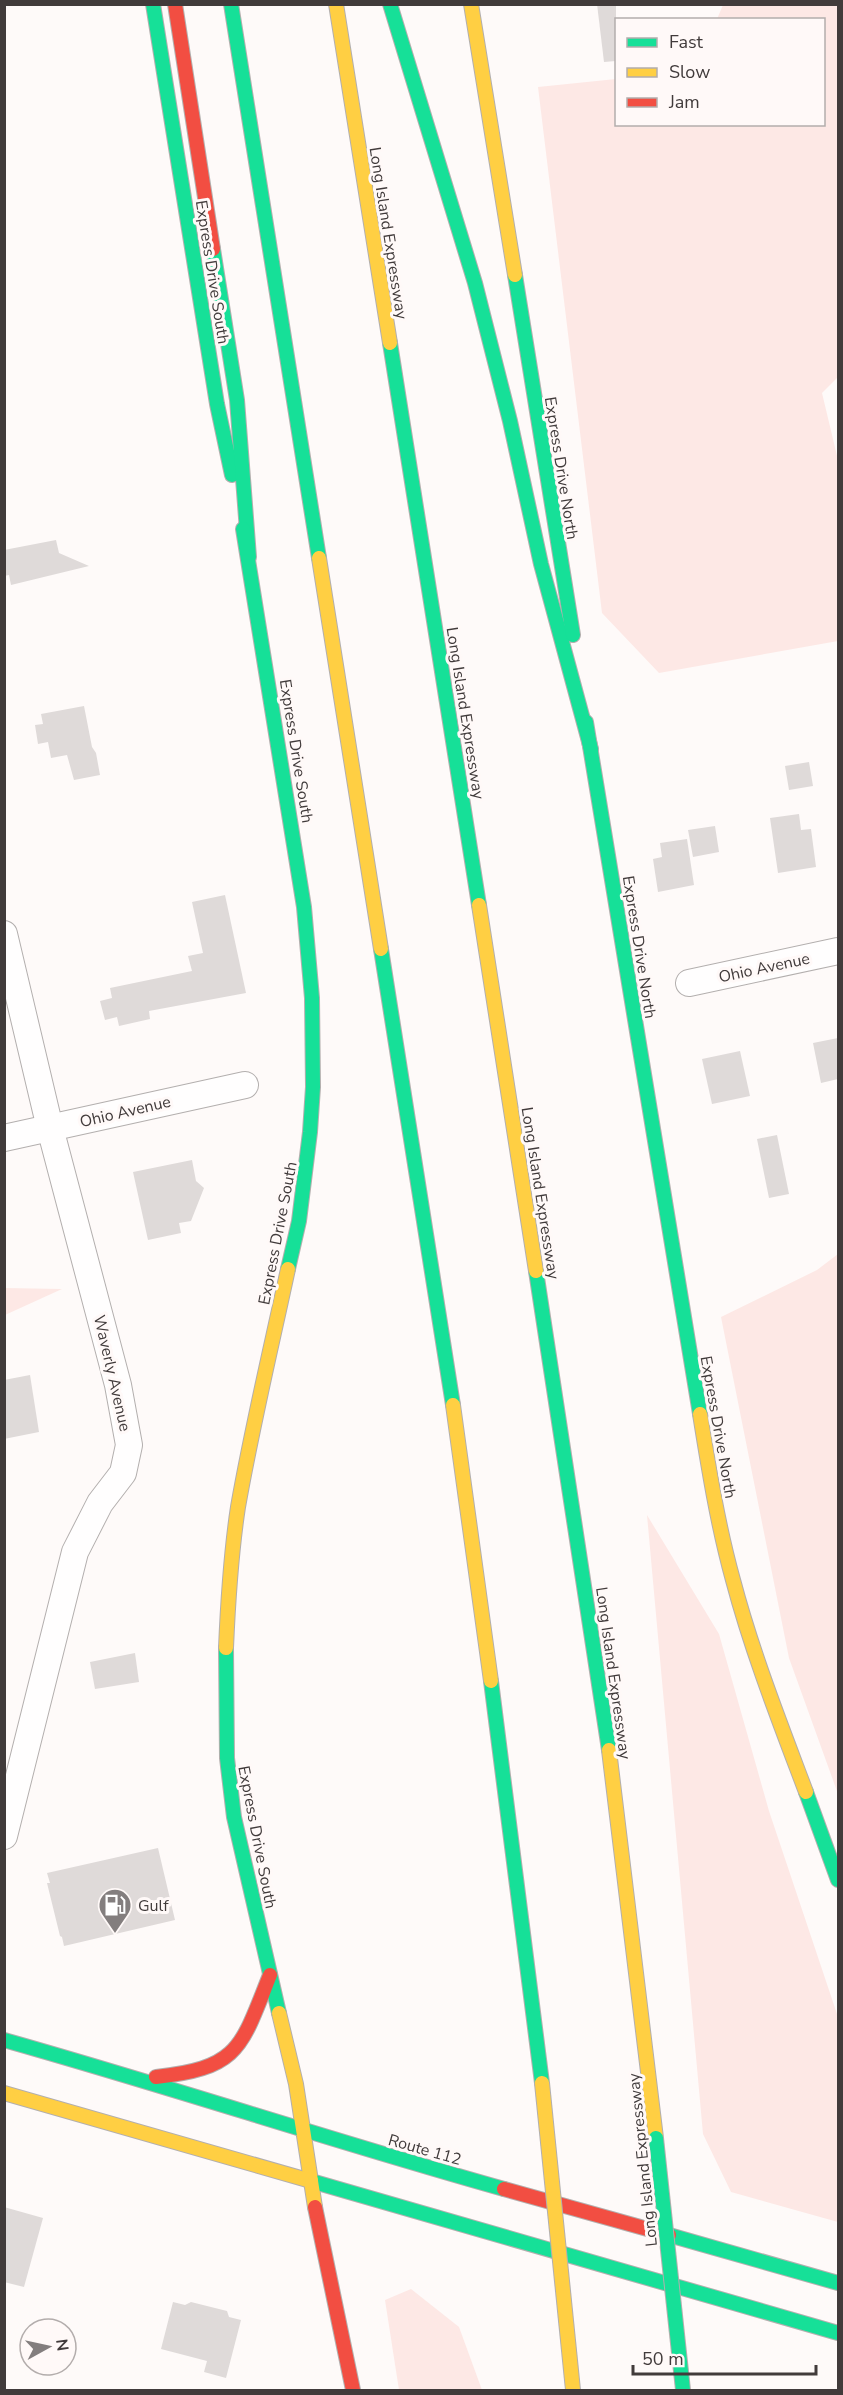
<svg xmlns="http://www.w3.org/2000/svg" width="843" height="2395" viewBox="0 0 843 2395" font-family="'Nunito Sans',sans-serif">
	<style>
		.green { fill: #fde8e5 }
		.building { fill: #dfdad9 }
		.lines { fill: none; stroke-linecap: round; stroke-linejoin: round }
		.street-casing { stroke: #b3afae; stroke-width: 28 }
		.fast-casing { stroke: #b3afae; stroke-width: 16 }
		.slow-casing { stroke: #b3afae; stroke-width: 16 }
		.jam-casing { stroke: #b3afae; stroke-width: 16 }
		.street { stroke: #fffefe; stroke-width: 26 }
		.fast { stroke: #16e098; stroke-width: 14 }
		.slow { stroke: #ffcf43; stroke-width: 14 }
		.jam { stroke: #f24e42; stroke-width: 14 }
		.fast-bridge-casing { stroke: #b3afae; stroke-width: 16; stroke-linecap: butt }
		.slow-bridge-casing { stroke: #b3afae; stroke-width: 16; stroke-linecap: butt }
		.fast-bridge { stroke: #16e098; stroke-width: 14 }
		.slow-bridge { stroke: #ffcf43; stroke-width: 14 }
		.labels { text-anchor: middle; stroke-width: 6; stroke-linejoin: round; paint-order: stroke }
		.street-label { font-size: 16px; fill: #413b3b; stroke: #fff9f8 }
		.poi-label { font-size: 16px; fill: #413b3b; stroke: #fff9f8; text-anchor: start }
	</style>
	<rect width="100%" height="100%" fill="#fefaf9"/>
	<!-- green -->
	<g class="green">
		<polygon points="723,5 838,5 838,377 822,393 838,460 838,641 659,673 602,613 538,87 616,79 616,124 824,124 824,20 717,19"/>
		<polygon points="838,1254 838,1794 789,1658 721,1317 817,1270"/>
		<polygon points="5,1288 62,1289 5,1315"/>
		<polygon points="647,1515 719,1634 769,1811 838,2017 838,2222 731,2192 703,2134"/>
		<polygon points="411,2289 459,2327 482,2390 399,2390 385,2300"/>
	</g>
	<!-- building -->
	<g class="building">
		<polygon points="597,4 616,4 616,61 604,62"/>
		<polygon points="56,540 59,553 89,566 11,585 9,575 4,576 4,550"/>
		<polygon points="84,706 92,747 96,753 100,775 74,780 67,755 51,758 48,742 38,744 35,725 43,724 41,714"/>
		<polygon points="809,762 813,786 789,790 785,766"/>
		<polygon points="799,814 801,830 811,829 816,867 778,873 770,818"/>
		<polygon points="715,826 719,852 693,857 688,830"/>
		<polygon points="687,839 694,885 658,892 653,859 662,857 660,843"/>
		<polygon points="225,895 246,993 149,1011 150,1019 119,1026 117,1017 105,1020 100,1001 112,998 110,988 192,971 188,956 203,953 192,902"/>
		<polygon points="838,1038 838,1079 821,1083 813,1043"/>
		<polygon points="740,1051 750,1096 712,1104 702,1059"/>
		<polygon points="777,1135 789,1194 769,1198 757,1139"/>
		<polygon points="192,1160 196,1181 204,1188 191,1221 179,1223 181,1233 148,1240 133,1172"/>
		<polygon points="30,1375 39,1432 4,1439 4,1380"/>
		<polygon points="135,1653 139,1682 95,1689 90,1662"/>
		<polygon points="158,1848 175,1920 64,1946 62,1937 60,1936 47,1883 50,1883 47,1873"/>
		<polygon points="4,2207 43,2218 24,2287 4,2282"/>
		<polygon points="173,2302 185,2305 191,2302 227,2311 229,2317 241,2320 226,2378 204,2372 207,2361 161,2349"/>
	</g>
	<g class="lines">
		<defs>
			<g id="street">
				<polyline points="4,934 50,1128 118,1385 129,1445 123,1473 100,1503 75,1552 4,1836"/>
				<polyline points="689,983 838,951"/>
				<polyline points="4,1138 245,1085"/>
			</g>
			<g id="fast">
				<polyline points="153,4 217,404 232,475"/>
				<polyline points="231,4 319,558"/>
				<polyline points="390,4 475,283 510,421 541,564 591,749"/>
				<polyline points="213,249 237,400 249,557"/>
				<polyline points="515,275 573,635"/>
				<polyline points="390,343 479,905"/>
				<polyline points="243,529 304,907 312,998 313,1087 310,1132 299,1221 288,1269"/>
				<polyline points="586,722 700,1414"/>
				<polyline points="381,949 453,1405"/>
				<polyline points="536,1271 609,1750"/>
				<polyline points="226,1648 227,1758 234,1817 279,2013"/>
				<polyline points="491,1681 542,2083"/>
				<polyline points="806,1792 838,1880"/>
				<path d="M4,2040C171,2087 336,2142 504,2189"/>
				<polyline points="311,2181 838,2333"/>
				<polyline points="669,2235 838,2283"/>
			</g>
			<g id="slow">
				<polyline points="336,4 390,343"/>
				<polyline points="471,4 515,275"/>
				<polyline points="319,558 381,949"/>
				<polyline points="479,905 536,1271"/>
				<polyline points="453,1405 491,1681"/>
				<path d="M700,1414C709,1470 718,1526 733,1580C752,1652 780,1723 806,1792"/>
				<path d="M226,1648C228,1601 231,1553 238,1507C252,1427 271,1348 288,1269"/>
				<polyline points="609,1750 656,2138"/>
				<polyline points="279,2013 296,2084 315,2207"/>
				<polyline points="4,2093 311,2181"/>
			</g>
			<g id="jam">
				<polyline points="175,4 213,249"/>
				<path d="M156,2077C240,2068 241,2047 270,1975"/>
				<polyline points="504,2189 669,2235"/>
				<polyline points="315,2207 353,2390"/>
			</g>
		</defs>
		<!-- street casing -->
		<use href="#street" class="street-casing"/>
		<!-- fast casing -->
		<use href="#fast" class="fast-casing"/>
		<!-- slow casing -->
		<use href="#slow" class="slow-casing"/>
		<!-- jam casing -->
		<use href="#jam" class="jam-casing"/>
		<!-- street -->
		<use href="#street" class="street"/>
		<!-- fast -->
		<use href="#fast" class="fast"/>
		<!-- slow -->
		<use href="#slow" class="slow"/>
		<!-- jam -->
		<use href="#jam" class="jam"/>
		<defs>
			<polyline id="fast-bridge" points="656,2138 683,2390"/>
			<polyline id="slow-bridge" points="542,2083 573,2390"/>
		</defs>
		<!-- fast-bridge casing -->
		<use href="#fast-bridge" class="fast-bridge-casing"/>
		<!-- slow-bridge casing -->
		<use href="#slow-bridge" class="slow-bridge-casing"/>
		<!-- fast-bridge -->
		<use href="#fast-bridge" class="fast-bridge"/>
		<!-- slow-bridge -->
		<use href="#slow-bridge" class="slow-bridge"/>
	</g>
	<!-- icons -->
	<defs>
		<symbol id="fuel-pin" viewBox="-11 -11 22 30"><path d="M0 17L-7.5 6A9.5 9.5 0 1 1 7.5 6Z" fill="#837e7e" stroke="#fff9f8"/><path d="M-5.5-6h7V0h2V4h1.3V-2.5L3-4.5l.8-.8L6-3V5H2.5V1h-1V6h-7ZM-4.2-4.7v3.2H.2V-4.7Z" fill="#fff"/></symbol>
	</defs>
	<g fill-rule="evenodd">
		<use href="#fuel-pin" x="96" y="1886" width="38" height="52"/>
	</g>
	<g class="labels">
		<!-- street labels -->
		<g class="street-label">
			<text transform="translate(389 233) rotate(81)" y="6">Long Island Expressway</text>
			<text transform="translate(213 272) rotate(81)" y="6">Express Drive South</text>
			<text transform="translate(562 468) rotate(81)" y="6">Express Drive North</text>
			<text transform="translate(466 713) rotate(81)" y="6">Long Island Expressway</text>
			<text transform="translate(297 751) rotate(81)" y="6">Express Drive South</text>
			<text transform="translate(640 947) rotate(81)" y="6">Express Drive North</text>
			<text transform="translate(764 967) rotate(-12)" y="6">Ohio Avenue</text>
			<text transform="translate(125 1111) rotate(-13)" y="6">Ohio Avenue</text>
			<text transform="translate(541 1193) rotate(81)" y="6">Long Island Expressway</text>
			<text transform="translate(277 1233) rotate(-79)" y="6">Express Drive South</text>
			<text transform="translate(113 1373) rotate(77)" y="6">Waverly Avenue</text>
			<text transform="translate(719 1427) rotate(80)" y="6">Express Drive North</text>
			<text transform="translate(614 1673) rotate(82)" y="6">Long Island Expressway</text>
			<text transform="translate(258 1837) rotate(79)" y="6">Express Drive South</text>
			<text transform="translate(425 2149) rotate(16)" y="6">Route 112</text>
			<text transform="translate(642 2160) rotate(-96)" y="6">Long Island Expressway</text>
		</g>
		<!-- poi labels -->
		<g class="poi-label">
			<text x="138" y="1911">Gulf</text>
		</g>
	</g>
	<!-- border -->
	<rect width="843" height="2395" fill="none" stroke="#413b3b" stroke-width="12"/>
	<!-- legend -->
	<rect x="615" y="18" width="210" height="108" fill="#fff9f8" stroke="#b3adac" stroke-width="1.5"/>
	<rect x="627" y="38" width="30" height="9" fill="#16e098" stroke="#b3adac" stroke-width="1.5"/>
	<text x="669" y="48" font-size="18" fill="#413b3b">Fast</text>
	<rect x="627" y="68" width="30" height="9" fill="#ffcf43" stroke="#b3adac" stroke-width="1.5"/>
	<text x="669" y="78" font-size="18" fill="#413b3b">Slow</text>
	<rect x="627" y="98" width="30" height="9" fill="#f24e42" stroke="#b3adac" stroke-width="1.5"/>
	<text x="669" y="108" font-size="18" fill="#413b3b">Jam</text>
	<!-- north arrow -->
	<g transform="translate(48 2347) rotate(82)"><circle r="28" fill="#fff9f8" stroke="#b3adac" stroke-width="1.5"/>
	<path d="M0-4.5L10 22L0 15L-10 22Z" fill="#837e7e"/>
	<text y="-9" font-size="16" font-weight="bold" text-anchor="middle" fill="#413b3b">N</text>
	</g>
	<!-- scale -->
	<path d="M633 2365v9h183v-9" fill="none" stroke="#413b3b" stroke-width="3"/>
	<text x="642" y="2365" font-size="18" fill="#413b3b" stroke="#fff9f8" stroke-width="4.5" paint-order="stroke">50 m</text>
</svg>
